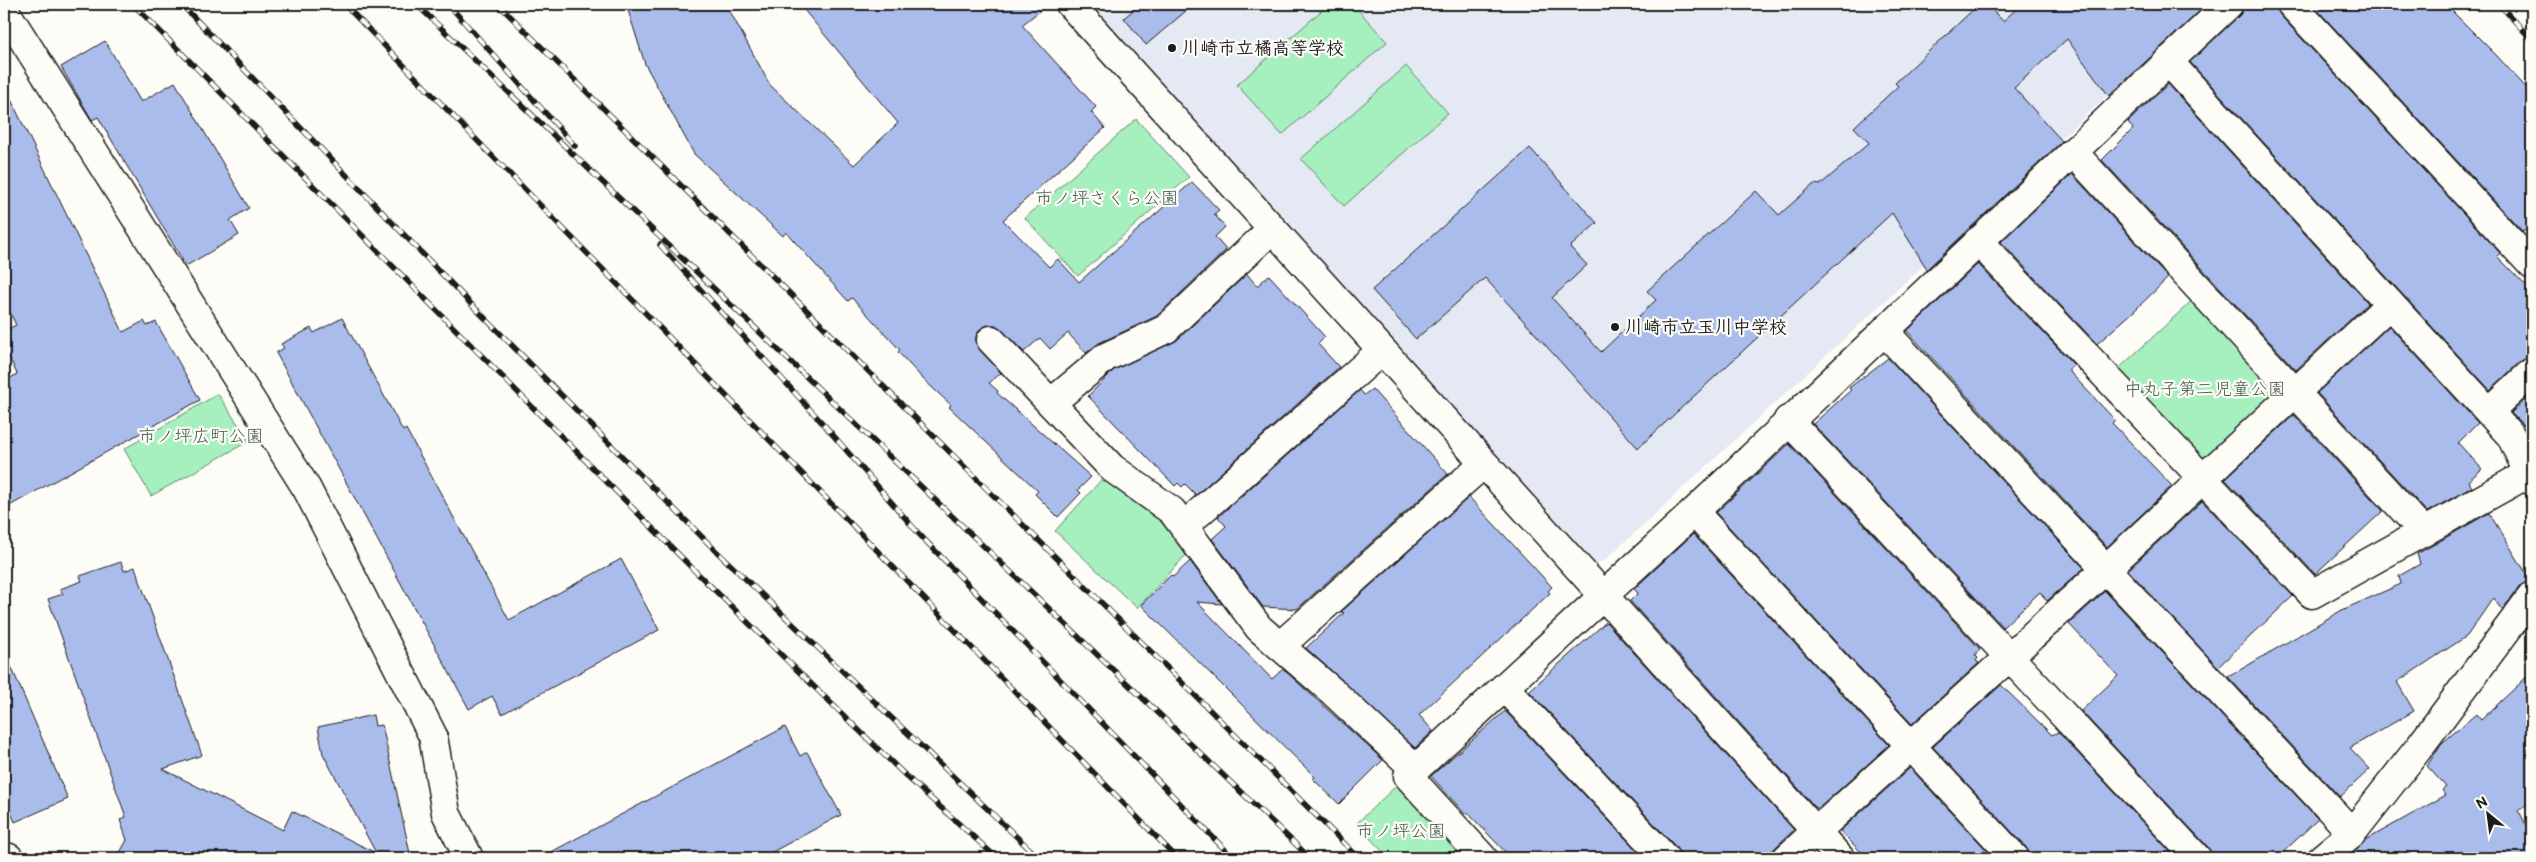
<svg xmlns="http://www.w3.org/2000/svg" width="2536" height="862" viewBox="0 0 2536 862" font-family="'Balsamiq Sans','Klee One',sans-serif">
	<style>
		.built { fill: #e4e9f3 }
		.green { fill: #a6efbe; stroke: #61866d }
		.building { fill: #aabceb; stroke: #1c1c1c }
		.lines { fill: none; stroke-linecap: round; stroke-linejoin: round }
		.minor-casing { stroke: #1c1c1c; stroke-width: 31 }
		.highway-casing { stroke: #1c1c1c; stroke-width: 31 }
		.minor { stroke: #fdfcf7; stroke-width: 28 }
		.highway { stroke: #fdfcf7; stroke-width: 28 }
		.rail-casing { stroke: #1c1c1c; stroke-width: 5.5 }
		.rail { stroke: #fdfcf7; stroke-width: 4; stroke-dasharray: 11; stroke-linecap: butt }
		.poi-dot { fill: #1c1c1c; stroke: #fdfcf7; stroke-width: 2 }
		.labels { text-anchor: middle; stroke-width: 4.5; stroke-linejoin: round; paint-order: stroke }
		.poi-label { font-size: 18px; font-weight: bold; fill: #1c1c1c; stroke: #fdfcf7; text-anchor: start }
		.park-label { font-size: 18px; fill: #455b4d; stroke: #fdfcf7 }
	</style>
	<rect width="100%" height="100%" fill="#fdfcf7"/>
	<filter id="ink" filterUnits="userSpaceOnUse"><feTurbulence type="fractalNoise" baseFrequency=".02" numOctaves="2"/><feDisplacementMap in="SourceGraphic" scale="10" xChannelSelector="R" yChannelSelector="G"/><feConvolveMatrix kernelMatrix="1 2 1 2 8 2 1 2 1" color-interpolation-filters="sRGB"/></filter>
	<g filter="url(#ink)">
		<!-- built -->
		<polygon class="built" points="1088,4 2206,4 1604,561 1585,566"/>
		<!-- green -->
		<g class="green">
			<polygon points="1329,4 1353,4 1387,42 1282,135 1237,85"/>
			<polygon points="1406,66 1448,113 1344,206 1301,159"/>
			<polygon points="1136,119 1189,177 1078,276 1025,218"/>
			<polygon points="2197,296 2286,392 2202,470 2113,374"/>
			<polygon points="218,394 249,441 151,496 124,449"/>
			<polygon points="1112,468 1172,511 1187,554 1137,608 1055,531"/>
			<polygon points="1397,785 1464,858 1389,858 1356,824"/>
		</g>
		<!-- building -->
		<g class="building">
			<polygon points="626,4 726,4 770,85 854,165 898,123 799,4 1048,4 1022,25 1096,107 1091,112 1105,128 1003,220 1049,267 1058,259 1079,282 1192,182 1219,210 1214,214 1225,227 1215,237 1226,250 1157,316 1099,343 1086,353 1068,333 1050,349 1040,338 1024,352 996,325 988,325 980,329 976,336 976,344 1001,373 989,383 998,391 997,393 1091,477 1078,490 1081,493 1058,517 1035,494 1038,491 949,407 951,405 923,379 898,352 900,350 852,298 848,301 786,232 783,236 694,154 645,64"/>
			<polygon points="1140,4 1194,4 1146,45 1124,18"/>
			<polygon points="1979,4 1986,4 2003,21 2022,4 2207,4 2109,96 2067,39 2014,88 2062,141 1927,269 1892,213 1638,448 1485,278 1416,339 1372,290 1530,148 1597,223 1570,247 1587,265 1552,298 1601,352 1656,300 1647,291 1756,191 1779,215 1814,184 1820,185 1869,143 1854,127 1898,86 1895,83"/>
			<polygon points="2244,4 2276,4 2280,15 2500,253 2497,256 2532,292 2532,357 2521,361 2490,390 2190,62 2240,15"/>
			<polygon points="2312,4 2445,4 2497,56 2532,94 2532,223 2523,232"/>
			<polygon points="105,41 141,102 175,82 249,208 230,220 239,235 186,266 98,117 92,120 61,67"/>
			<polygon points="2168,84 2368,303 2296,370 2102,160 2133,129 2128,122"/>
			<polygon points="4,85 123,332 144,321 147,326 156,322 200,400 4,509 4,382 17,374 4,346 4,331 16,325 4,300"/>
			<polygon points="2072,174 2168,278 2133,312 2097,344 2001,242"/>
			<polygon points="1978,264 2074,365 2068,370 2115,420 2112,423 2172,486 2107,547 1907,331"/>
			<polygon points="1247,274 1257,286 1269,275 1325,337 1318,344 1339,367 1196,495 1185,484 1182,487 1178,483 1175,486 1088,396 1114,370 1176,341"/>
			<polygon points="342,318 403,431 406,429 509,620 621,559 659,630 502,714 492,696 469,709 276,353 284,348 281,344 311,328 314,333"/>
			<polygon points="2389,326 2478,423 2458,443 2482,469 2468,481 2472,487 2427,512 2317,393"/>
			<polygon points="1888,358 2084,568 2047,601 2040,592 2003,627 1813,424 1851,390 1849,388"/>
			<polygon points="1372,389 1448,474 1297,609 1263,607 1212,539 1226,526 1218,517 1360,390 1364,395"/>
			<polygon points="2532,393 2532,434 2511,413"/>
			<polygon points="2294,415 2383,511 2315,574 2225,479"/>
			<polygon points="1789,444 1980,649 1975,655 1978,658 1976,661 1979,663 1912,724 1716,513"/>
			<polygon points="1469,497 1552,587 1548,591 1550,593 1419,715 1433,731 1415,748 1306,648 1344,613 1341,612"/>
			<polygon points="2202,501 2293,596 2218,667 2128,570"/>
			<polygon points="2489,513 2531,581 2520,586 2502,610 2493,598 2467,636 2397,682 2414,711 2350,748 2370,769 2340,797 2228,677 2342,610 2401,584 2399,576 2420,564 2417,554"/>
			<polygon points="1693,534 1889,745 1819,808 1816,808 1630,601 1638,593 1634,589"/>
			<polygon points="1190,561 1222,604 1197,602 1272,679 1283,669 1383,760 1339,804 1313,779 1315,777 1141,605 1171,575 1173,577"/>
			<polygon points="121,562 124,571 135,567 202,755 163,769 283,830 292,811 376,853 323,754 318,727 373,715 375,726 382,725 411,858 117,858 127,840 120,820 126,817 48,599 63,594 60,589 82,581 80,576"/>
			<polygon points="2105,591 2318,819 2277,858 2212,858 2208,847 2081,711 2118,676 2069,624"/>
			<polygon points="1606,622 1794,830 1764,858 1680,858 1676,847 1529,691"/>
			<polygon points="4,650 68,799 15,822 4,797"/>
			<polygon points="2532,672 2532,800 2519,811 2532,837 2532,858 2346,858 2366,840 2446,795 2442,790 2446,787 2427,766 2441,744 2476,714 2481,720"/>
			<polygon points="2001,685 2052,735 2058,732 2176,858 2030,858 2026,847 1933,747"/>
			<polygon points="1505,711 1644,858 1511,858 1467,812 1465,814 1431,776"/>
			<polygon points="785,727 800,756 807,752 841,815 761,858 540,858"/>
			<polygon points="1910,768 1994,858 1867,858 1840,831"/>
		</g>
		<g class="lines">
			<defs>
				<g id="minor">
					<polyline points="1070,4 1840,858"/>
					<polyline points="2291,4 2532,265"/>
					<polyline points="4,9 307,489 433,736 446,813 469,858"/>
					<polyline points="2168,61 2511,436 2532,481"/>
					<polyline points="2073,152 2424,532"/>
					<polyline points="1978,241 2312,594 2529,473"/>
					<polyline points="1884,331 2352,833"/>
					<polyline points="991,340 1112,468 1172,511 1259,628 1333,692 1415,769"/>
					<polyline points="1051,403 1106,357 1166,329 1272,229"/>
					<polyline points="2489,412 2532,372"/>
					<polyline points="1788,420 2197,858"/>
					<polyline points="1694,512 2015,858"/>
					<polyline points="1184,526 1381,351"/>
					<polyline points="1280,646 1483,464"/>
					<polyline points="1505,688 1665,858"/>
					<polyline points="1483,858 1408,776 1694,512 2229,4"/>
					<polyline points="1787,858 2106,569 2390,304"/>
					<polyline points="2322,858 2352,833 2418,749 2532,596"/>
				</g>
				<polyline id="highway" points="4,856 9,858"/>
			</defs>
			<!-- minor casing -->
			<use href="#minor" class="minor-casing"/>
			<!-- highway casing -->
			<use href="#highway" class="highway-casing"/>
			<!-- minor -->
			<use href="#minor" class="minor"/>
			<!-- highway -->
			<use href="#highway" class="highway"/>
			<defs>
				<g id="rail">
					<polyline points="133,4 695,571 907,777 997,858"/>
					<polyline points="181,4 472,305 714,549 1039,858"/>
					<polyline points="344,4 1177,858"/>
					<polyline points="416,4 1310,858"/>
					<polyline points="448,4 575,146"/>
					<polyline points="498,4 1359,858"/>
					<polyline points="2499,4 2532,40"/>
					<polyline points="2531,4 2532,5"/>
					<polyline points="660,245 826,427 919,534 1233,858"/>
				</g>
			</defs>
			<!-- rail casing -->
			<use href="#rail" class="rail-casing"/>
			<!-- rail -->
			<use href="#rail" class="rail"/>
		</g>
	</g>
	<!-- markers -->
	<g class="poi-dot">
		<circle cx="1172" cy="48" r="5"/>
		<circle cx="1615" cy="327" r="5"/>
	</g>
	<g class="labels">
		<!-- poi labels -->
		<g class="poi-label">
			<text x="1182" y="54">川崎市立橘高等学校</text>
			<text x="1625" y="333">川崎市立玉川中学校</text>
		</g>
		<!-- park labels -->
		<g class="park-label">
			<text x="1107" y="204">市ノ坪さくら公園</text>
			<text x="2205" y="395">中丸子第二児童公園</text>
			<text x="201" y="442">市ノ坪広町公園</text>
			<text x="1401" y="837">市ノ坪公園</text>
		</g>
	</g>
	<!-- margin -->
	<rect width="2536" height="862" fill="none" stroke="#fdfcf7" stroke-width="20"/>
	<rect x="10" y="10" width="2516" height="842" fill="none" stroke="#1c1c1c" stroke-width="2" filter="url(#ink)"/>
	<!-- north arrow -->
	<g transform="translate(2488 814) rotate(331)" stroke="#fdfcf7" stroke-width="4" paint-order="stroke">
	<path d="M0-4L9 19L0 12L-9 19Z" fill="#1c1c1c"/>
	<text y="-8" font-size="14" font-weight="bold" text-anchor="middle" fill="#1c1c1c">N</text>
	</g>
</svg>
